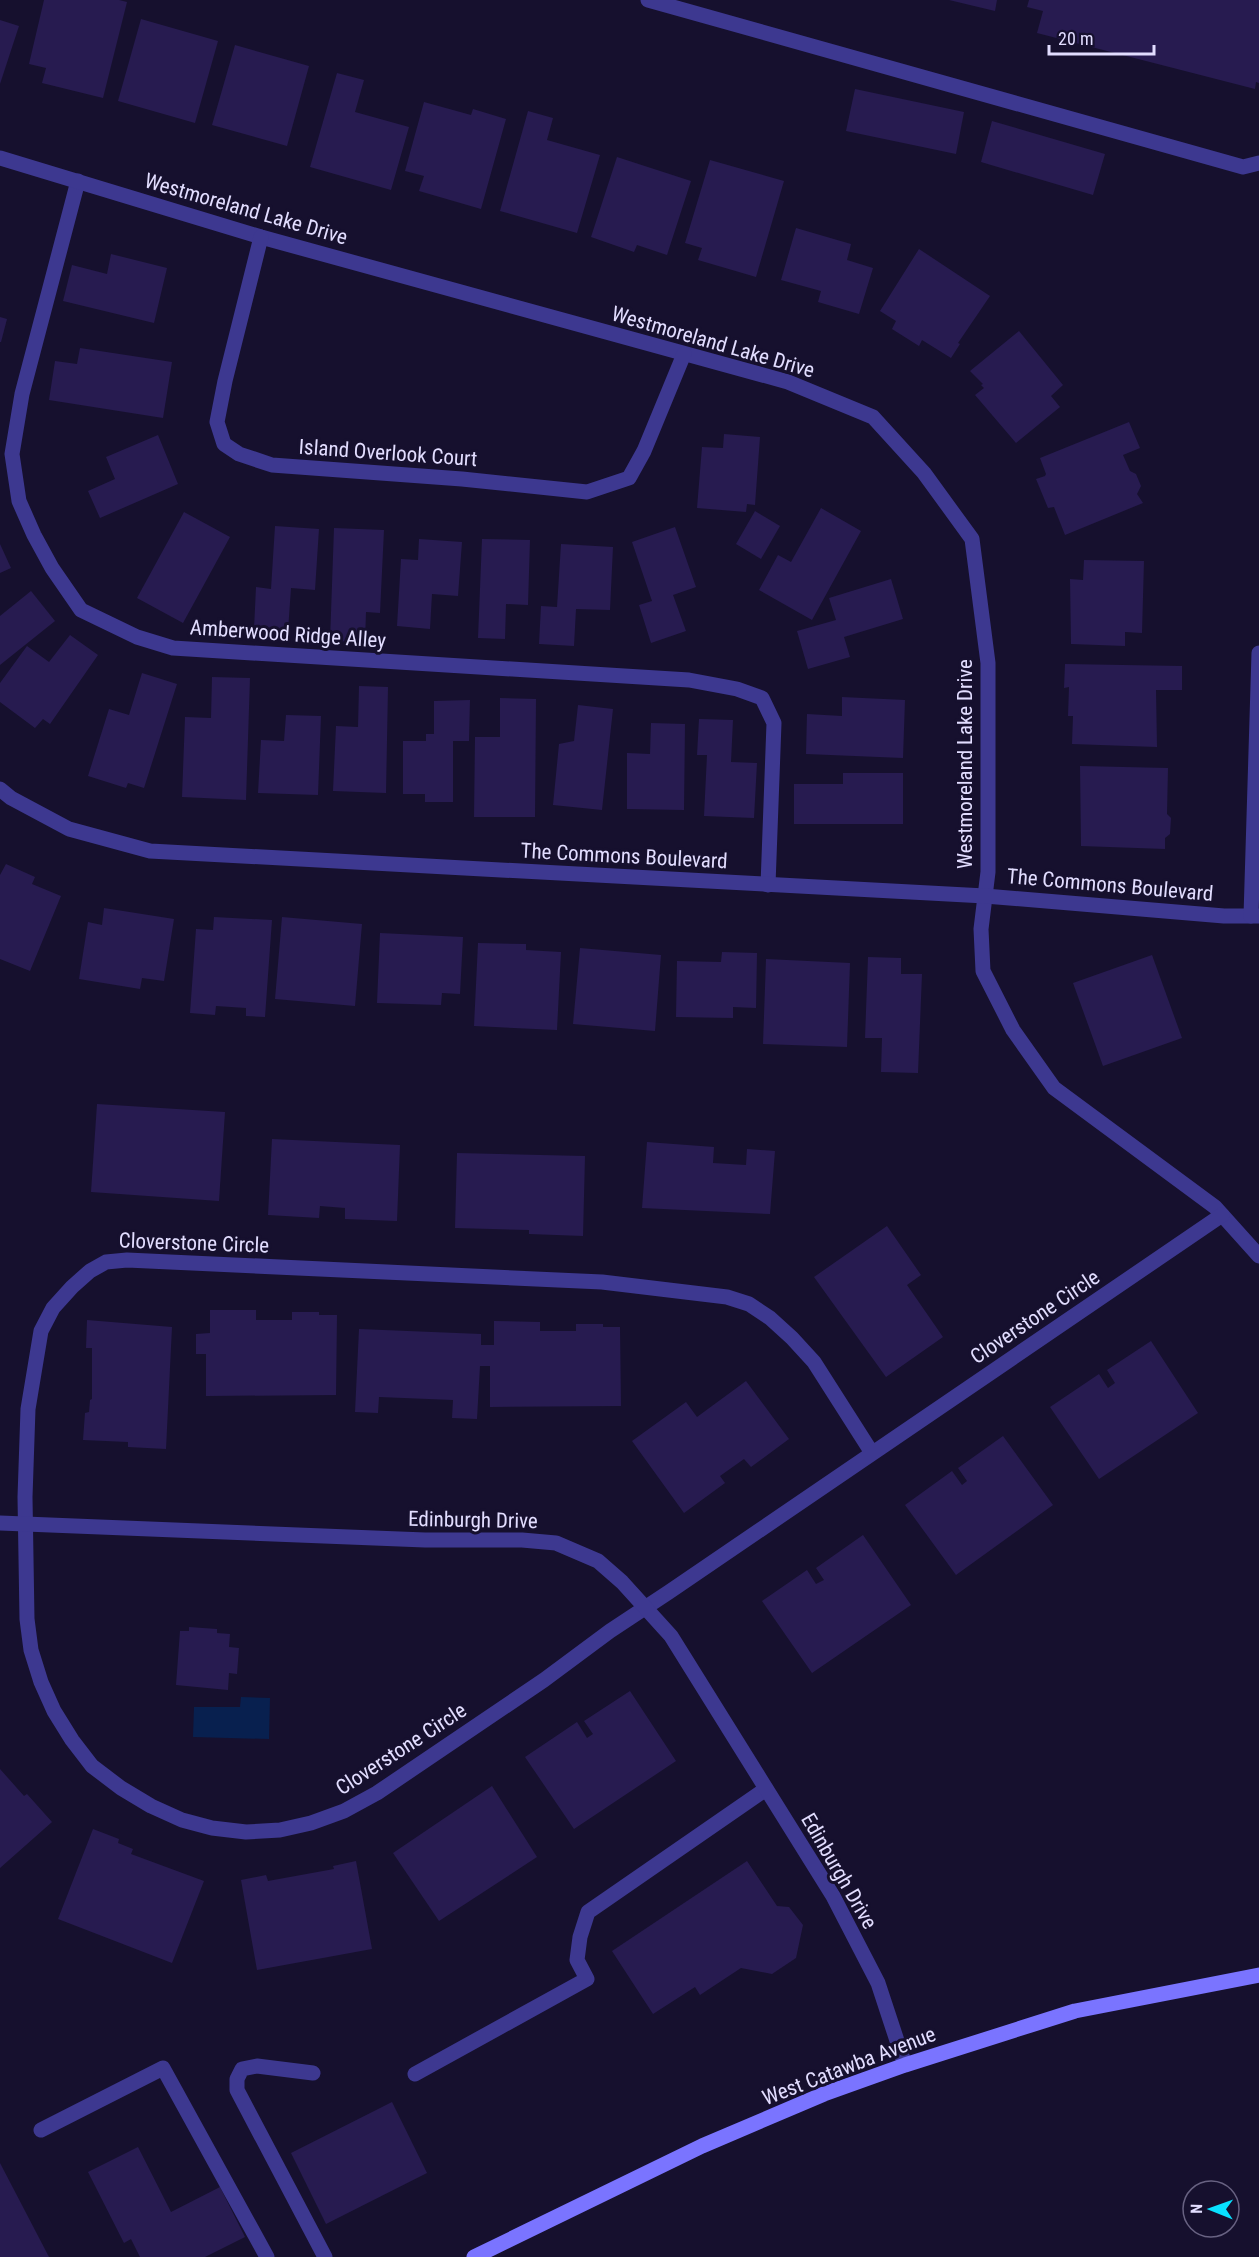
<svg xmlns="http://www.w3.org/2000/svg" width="1259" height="2257" viewBox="0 0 1259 2257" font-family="'Roboto Condensed',sans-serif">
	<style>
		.water { fill: #08204f }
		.building { fill: #271b50 }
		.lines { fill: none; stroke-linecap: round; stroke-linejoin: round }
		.lane { stroke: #3d3890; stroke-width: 15 }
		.street { stroke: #3d3890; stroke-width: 15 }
		.secondary { stroke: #7a74ff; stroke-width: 15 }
		.labels { text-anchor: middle; stroke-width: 6; stroke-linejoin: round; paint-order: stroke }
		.street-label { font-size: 21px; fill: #e2ddff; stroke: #16102e }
	</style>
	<rect width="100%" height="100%" fill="#16102e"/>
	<!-- water -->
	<polygon class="water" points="241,1697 270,1698 269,1739 193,1737 194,1707 240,1707"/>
	<!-- building -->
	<g class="building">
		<polygon points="44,0 119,0 127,2 103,98 42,83 46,68 29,64"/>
		<polygon points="949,0 997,0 995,11"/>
		<polygon points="1029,0 1259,0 1259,83 1256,82 1255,89 1037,33 1043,11 1027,7"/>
		<polygon points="141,19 218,41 195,123 118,101"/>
		<polygon points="0,20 19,26 0,84"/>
		<polygon points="235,45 309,66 287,146 212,125"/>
		<polygon points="337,73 364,80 355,112 409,127 391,190 310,167"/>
		<polygon points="855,89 964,112 956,154 846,131"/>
		<polygon points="424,102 471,115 473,109 506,119 481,209 419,191 424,176 405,171"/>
		<polygon points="528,111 553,118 547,140 600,155 577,233 500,211"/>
		<polygon points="992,121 1105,154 1093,195 981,162"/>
		<polygon points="617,157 691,181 667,255 637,245 634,252 591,237"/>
		<polygon points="710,160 784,181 756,277 698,260 702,248 685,243"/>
		<polygon points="796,228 851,244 847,260 873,268 859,314 818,302 821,291 781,280"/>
		<polygon points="919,249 990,296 958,343 960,344 951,358 922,340 919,346 892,329 896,321 880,311"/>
		<polygon points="111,254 167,268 154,323 63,301 72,265 107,274"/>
		<polygon points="0,317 7,319 1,342 0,342"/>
		<polygon points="1019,331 1063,385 1051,396 1060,407 1016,443 975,395 984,388 981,385 983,384 970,371"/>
		<polygon points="80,348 172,362 163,418 49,400 55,361 77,364"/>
		<polygon points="1129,422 1140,448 1123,455 1130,471 1136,474 1141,486 1137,494 1143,503 1065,535 1054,507 1048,508 1036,479 1045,476 1046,474 1040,458"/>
		<polygon points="724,434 760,437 755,505 747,504 746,512 697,508 702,447 723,448"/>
		<polygon points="158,435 178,484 100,518 88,491 115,479 106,457"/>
		<polygon points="821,508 861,531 812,620 759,590 778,555 791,562"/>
		<polygon points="755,511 780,526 761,559 736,544"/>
		<polygon points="184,512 230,537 183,623 137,598"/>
		<polygon points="275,526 319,529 315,590 291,588 288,631 254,629 256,587 271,589"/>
		<polygon points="675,527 696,587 673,595 686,631 651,643 639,605 652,601 632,542"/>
		<polygon points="334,528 384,530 380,613 366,612 365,642 330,641"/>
		<polygon points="419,539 462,542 458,596 432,594 430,629 397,626 401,559 418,560"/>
		<polygon points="482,539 530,540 528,605 506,604 505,639 478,638"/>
		<polygon points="0,544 11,568 0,573"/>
		<polygon points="561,544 613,547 610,610 576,609 574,646 539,644 541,606 557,607"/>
		<polygon points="1084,560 1144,561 1142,633 1125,632 1125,646 1071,644 1070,579 1083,580"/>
		<polygon points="891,579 903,619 844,637 850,657 808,669 797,631 836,620 829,598"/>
		<polygon points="31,591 55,621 0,665 0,616"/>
		<polygon points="70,635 98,655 50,724 43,719 35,728 0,702 0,683 27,646 49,662"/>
		<polygon points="1065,664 1182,666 1182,690 1156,690 1157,747 1072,744 1073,716 1068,716 1069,687 1064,688"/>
		<polygon points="142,673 177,684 144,788 128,783 126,788 88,776 109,709 129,715"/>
		<polygon points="212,677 250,678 246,800 182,797 185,717 211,718"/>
		<polygon points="359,686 388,687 386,793 333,791 336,726 358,727"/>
		<polygon points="842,697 905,700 903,758 806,754 807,714 842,716"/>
		<polygon points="500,698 536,699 535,817 474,817 475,737 500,737"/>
		<polygon points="470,700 469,741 453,741 453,802 425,802 425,794 403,794 403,741 426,741 426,734 434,734 434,701"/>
		<polygon points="578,705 613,709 602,810 553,805 559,744 574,741"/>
		<polygon points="286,715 321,716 318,795 258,793 261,740 284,741"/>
		<polygon points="699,719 733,720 731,762 757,763 754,818 704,816 707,755 697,755"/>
		<polygon points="651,723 685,724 684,810 627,809 627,753 650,754"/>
		<polygon points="1080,766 1168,768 1167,814 1171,818 1170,834 1165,838 1165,849 1081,846"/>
		<polygon points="843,773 903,773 903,824 794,824 794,784 843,784"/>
		<polygon points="6,864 35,877 32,884 61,896 30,971 0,959 0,875"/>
		<polygon points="104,908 174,919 164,981 142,978 140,989 79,979 88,922 102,925"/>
		<polygon points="214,917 272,920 265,1017 246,1016 246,1008 216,1006 215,1015 190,1013 196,929 213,930"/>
		<polygon points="282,917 362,924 355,1006 275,999"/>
		<polygon points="380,933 463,937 460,994 442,993 441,1005 377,1003"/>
		<polygon points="478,943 526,944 526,950 561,952 557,1030 474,1026"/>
		<polygon points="580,948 661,955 655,1031 573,1024"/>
		<polygon points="722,952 757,953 756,1008 733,1007 733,1018 676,1017 677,961 721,962"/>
		<polygon points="1152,955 1182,1038 1103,1066 1073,983"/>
		<polygon points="868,957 901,958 901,974 922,974 918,1073 881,1072 882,1038 865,1038"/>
		<polygon points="766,959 850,963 847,1047 763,1044"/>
		<polygon points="97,1104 225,1112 219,1201 91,1192"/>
		<polygon points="272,1139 400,1145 397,1221 345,1219 345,1208 320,1206 319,1218 268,1215"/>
		<polygon points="647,1142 714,1147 713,1163 746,1165 747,1149 775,1151 770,1214 642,1208"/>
		<polygon points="457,1153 585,1156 583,1236 529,1234 529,1230 455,1228"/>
		<polygon points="887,1226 921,1275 907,1285 943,1337 886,1377 814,1277"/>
		<polygon points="210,1310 256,1310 256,1320 292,1320 292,1312 319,1312 319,1315 337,1315 336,1395 206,1396 206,1354 196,1354 196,1334 210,1333"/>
		<polygon points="87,1320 172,1327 166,1449 128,1447 128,1442 83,1440 85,1413 89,1412 90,1400 92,1399 92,1348 86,1348"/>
		<polygon points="494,1321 540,1322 540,1331 576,1331 576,1324 603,1324 603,1327 620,1327 621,1406 490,1407 490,1366 480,1366 477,1419 452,1418 453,1400 379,1397 378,1413 355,1412 359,1329 481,1334 481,1345 494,1345"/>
		<polygon points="1151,1341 1198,1413 1099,1479 1050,1407 1099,1374 1108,1388 1115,1383 1107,1370"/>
		<polygon points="746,1381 789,1439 751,1467 744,1459 720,1476 725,1483 684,1513 632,1441 686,1402 697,1417"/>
		<polygon points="1003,1436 1053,1505 956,1575 905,1505 952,1471 962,1485 967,1481 958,1468"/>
		<polygon points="863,1535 911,1605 812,1673 762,1601 807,1570 816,1584 824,1580 816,1568"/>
		<polygon points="189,1627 217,1629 217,1633 230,1634 229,1647 239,1648 237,1674 229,1673 228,1690 176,1685 180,1631 189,1631"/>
		<polygon points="630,1691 676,1761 574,1829 525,1757 577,1722 587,1738 593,1734 584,1721"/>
		<polygon points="0,1769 24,1796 27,1794 52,1822 0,1868"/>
		<polygon points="492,1786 537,1857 439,1921 393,1853"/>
		<polygon points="93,1829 119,1839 118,1843 133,1849 131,1854 204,1881 172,1963 58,1919"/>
		<polygon points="356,1861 372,1949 257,1970 241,1880 266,1875 268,1881 334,1869 333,1866"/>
		<polygon points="747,1861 777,1906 789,1907 803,1925 796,1958 772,1974 741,1968 700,1995 695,1987 653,2014 612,1951"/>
		<polygon points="392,2102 427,2173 326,2224 291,2153"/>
		<polygon points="138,2147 171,2212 220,2187 245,2237 205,2257 140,2257 131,2239 124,2243 88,2172"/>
		<polygon points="0,2163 49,2257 0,2257"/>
	</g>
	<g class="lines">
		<!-- lane -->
		<g class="lane">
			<polyline points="78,181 22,394 12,454 19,501 34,535 52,568 81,610 137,637 173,648 689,680 737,689 762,698 774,723 768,885"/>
			<polyline points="313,2073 257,2066 242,2069 237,2079 237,2090 325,2257"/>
			<polyline points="415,2074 587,1979 577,1960 580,1937 588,1912 766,1789"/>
			<polyline points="41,2130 163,2068 267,2257"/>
		</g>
		<!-- street -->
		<g class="street">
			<polyline points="648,0 1243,167 1259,163"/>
			<polyline points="0,158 261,237 788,382 873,417 924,473 972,539 988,663 988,872 981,929 983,971 1013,1030 1054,1088 1215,1207 1259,1256"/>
			<polyline points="261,237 225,381 217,422 224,444 239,454 272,465 462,479 587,492 629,478 644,451 684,354"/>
			<polyline points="0,789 11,798 69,829 150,851 985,896 1224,916 1259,916"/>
			<polyline points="1251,916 1259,653"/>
			<polyline points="872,1453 814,1362 792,1338 770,1318 749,1304 727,1297 602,1282 127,1260 106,1262 90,1271 72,1287 53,1308 41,1331 28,1409 25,1497 27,1619 31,1650 41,1682 54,1711 72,1740 92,1766 121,1788 151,1806 182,1820 212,1828 246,1832 280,1830 311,1823 344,1811 377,1793 544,1680 610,1631 669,1592 1222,1215"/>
			<polyline points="0,1523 425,1540 522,1540 556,1543 598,1561 622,1582 671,1636 833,1896 878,1983 905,2065"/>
		</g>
		<!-- secondary -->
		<polyline class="secondary" points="474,2257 702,2146 824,2094 905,2065 1075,2011 1259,1975"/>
	</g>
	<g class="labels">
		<!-- street labels -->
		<g class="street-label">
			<text transform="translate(246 209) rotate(16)" y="7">Westmoreland Lake Drive</text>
			<text transform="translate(713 342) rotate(16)" y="7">Westmoreland Lake Drive</text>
			<text transform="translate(388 453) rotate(4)" y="7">Island Overlook Court</text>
			<text transform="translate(288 634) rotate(4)" y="7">Amberwood Ridge Alley</text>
			<text transform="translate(965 764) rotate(-90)" y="7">Westmoreland Lake Drive</text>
			<text transform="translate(624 856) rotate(3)" y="7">The Commons Boulevard</text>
			<text transform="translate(1110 885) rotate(5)" y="7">The Commons Boulevard</text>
			<text transform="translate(194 1243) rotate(2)" y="7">Cloverstone Circle</text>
			<text transform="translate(1035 1317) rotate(-34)" y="7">Cloverstone Circle</text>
			<text transform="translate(473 1520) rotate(1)" y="7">Edinburgh Drive</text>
			<text transform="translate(401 1749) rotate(-33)" y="7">Cloverstone Circle</text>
			<text transform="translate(839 1871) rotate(60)" y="7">Edinburgh Drive</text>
			<text transform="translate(849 2066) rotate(-21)" y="7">West Catawba Avenue</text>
		</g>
	</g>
	<!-- north arrow -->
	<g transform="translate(1211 2209) rotate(271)"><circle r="28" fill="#16102e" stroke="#686282" stroke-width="1.5"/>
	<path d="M0-4.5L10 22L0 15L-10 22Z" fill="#09e1ff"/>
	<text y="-9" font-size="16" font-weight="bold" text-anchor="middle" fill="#e2ddff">N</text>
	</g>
	<!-- scale -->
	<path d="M1049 45v9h105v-9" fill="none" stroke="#e2ddff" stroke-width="3"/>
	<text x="1058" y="45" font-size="18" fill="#e2ddff" stroke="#16102e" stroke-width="4.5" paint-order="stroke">20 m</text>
</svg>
